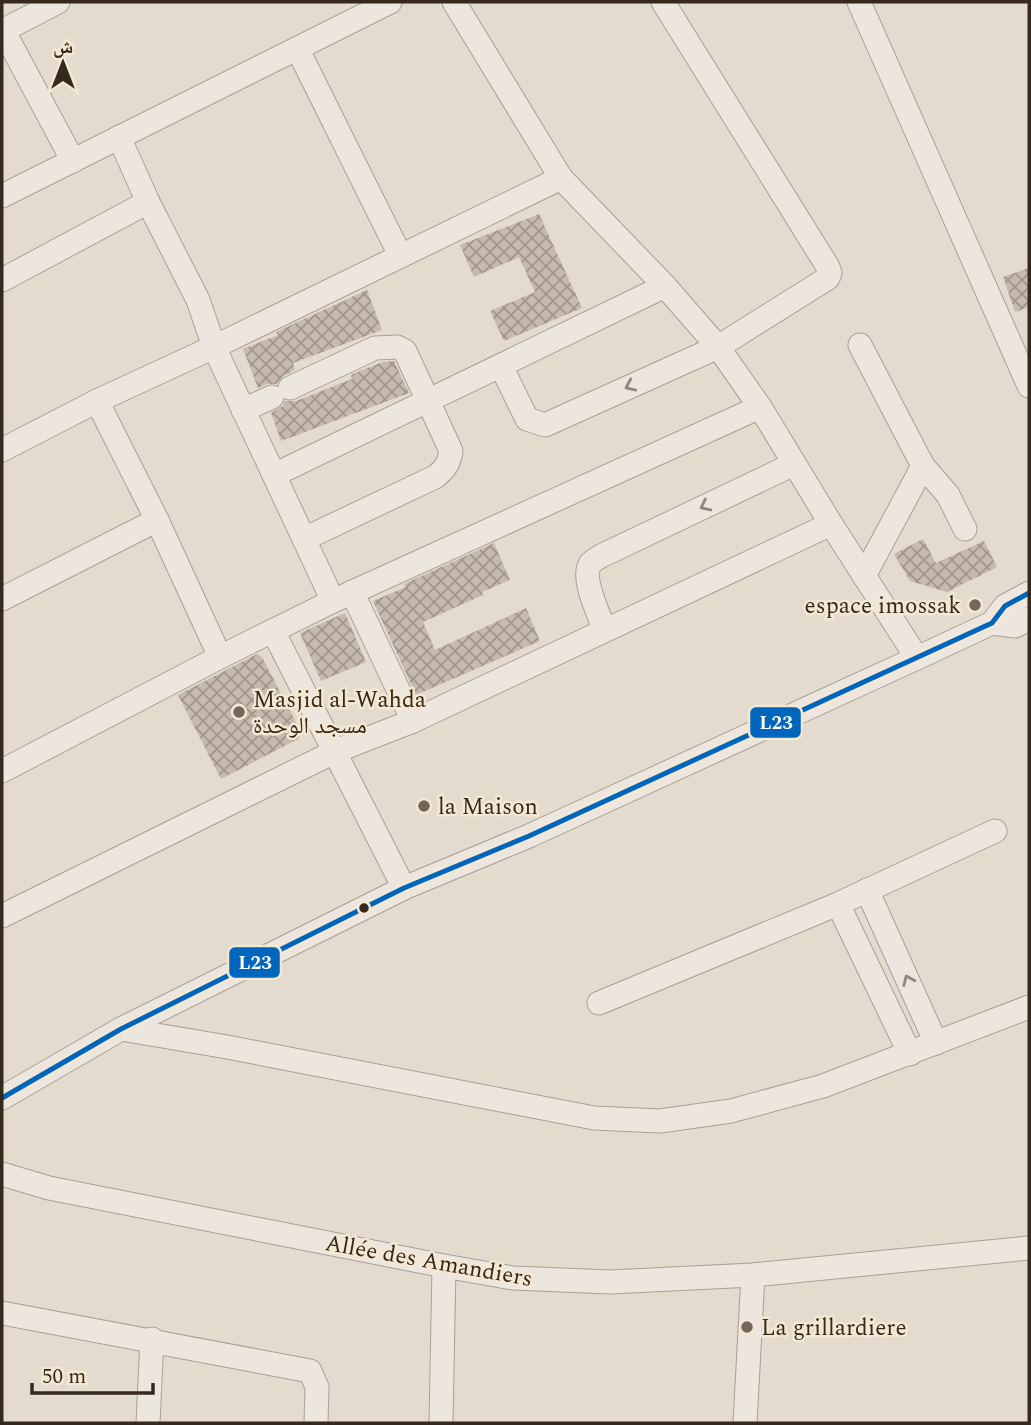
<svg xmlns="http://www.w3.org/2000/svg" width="1031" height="1425" viewBox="0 0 1031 1425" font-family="Spectral,'Noto Naskh Arabic',serif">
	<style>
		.building { fill: url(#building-cross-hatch) }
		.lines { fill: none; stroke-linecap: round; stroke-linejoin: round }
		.minor-casing { stroke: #a8a096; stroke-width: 25 }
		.minor { stroke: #ece6de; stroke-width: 23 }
		.bus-1-casing { stroke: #f5e8d2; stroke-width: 10 }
		.bus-1 { stroke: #0065bd; stroke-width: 5 }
		.oneway { stroke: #92877e }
		.poi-dot { fill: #73675b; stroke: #f5e8d2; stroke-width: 2.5 }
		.bus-dot { fill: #37281e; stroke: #f5e8d2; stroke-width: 2.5 }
		.labels { text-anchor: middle; stroke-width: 5; stroke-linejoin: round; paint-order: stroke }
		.poi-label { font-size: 23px; fill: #37281e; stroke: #f5e8d2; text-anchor: start }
		.street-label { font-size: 23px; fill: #37281e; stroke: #f5e8d2 }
		.line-badge { stroke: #f5e8d2; stroke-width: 2.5 }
		.badge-label { font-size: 19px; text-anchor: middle; font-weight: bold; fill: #fff }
	</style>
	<defs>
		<pattern id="building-cross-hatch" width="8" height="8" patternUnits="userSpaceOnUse" patternTransform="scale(1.75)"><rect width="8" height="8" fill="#c7b9ad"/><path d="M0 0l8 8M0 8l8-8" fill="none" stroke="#a2968c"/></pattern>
	</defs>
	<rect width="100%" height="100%" fill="#e3dbcd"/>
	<!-- building -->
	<g class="building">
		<polygon points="539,214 582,308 504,341 490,311 535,292 519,257 474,277 460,245"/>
		<polygon points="1029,268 1029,307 1015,312 1003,277"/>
		<polygon points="367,290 382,330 293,363 295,370 283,376 277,384 267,384 258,388 243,349 278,335 276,332"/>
		<polygon points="394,361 409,393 281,441 271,413 283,406 285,401 296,401 352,379 351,375 362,370 383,362"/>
		<polygon points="923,539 936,563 984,541 997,567 947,592 910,581 894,554"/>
		<polygon points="494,543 510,580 482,592 483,595 423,622 435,650 526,608 540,641 416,695 373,601 406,587 404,584"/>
		<polygon points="345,613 366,662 321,681 300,633"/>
		<polygon points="257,654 262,657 301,732 298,739 221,779 178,695"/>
	</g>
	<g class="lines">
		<defs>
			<g id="minor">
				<polyline points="454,2 561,178 665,286 718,347 760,407 831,524 917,658"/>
				<polyline points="859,2 1029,386"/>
				<polyline points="2,28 73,161"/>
				<polyline points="2,31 58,2"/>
				<polyline points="298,50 400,255"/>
				<polyline points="119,137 148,202 198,300 214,347 333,601"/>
				<polyline points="2,196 390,2"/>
				<polyline points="2,280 148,202"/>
				<polyline points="860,345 923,466"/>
				<polyline points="501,366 527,419 545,425 718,347 828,278 830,273 828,267 663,2"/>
				<path d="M290,388L375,348L397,347L405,351L451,451C449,464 445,469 435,477L304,539"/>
				<polyline points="97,401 157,520 220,657"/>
				<polyline points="243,410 272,397"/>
				<polyline points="2,450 97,401 214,347 561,178"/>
				<polyline points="274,475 665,286"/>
				<polyline points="864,576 923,466 948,495 965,529"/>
				<polyline points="352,592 413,721"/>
				<polyline points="2,599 157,520"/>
				<polyline points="992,623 1015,626 1029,619"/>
				<path d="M604,629C599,614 580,576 591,563C594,560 598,558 601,556L794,464"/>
				<polyline points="273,631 404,888"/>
				<polyline points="2,771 220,657 333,601 760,407"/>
				<polyline points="867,890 936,1043"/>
				<polyline points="838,904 910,1054"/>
				<polyline points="2,916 336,751 413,721 831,524"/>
				<polyline points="599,1003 838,904 995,831"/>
				<polyline points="121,1029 227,1047 594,1118 660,1121 731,1111 823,1086 1029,1007"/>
				<polyline points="2,1098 121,1029 404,888 529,836 917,658 992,623 1005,606 1029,593"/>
				<polyline points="2,1174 49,1188 444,1266 513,1278 610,1282 753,1275 1029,1248"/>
				<polyline points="2,1313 310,1371 317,1387 316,1423"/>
				<polyline points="148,1423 152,1339"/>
				<polyline points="441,1423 444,1266"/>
				<polyline points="745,1423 753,1275"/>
			</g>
		</defs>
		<!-- minor casing -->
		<use href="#minor" class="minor-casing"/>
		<!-- minor -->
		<use href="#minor" class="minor"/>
		<defs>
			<polyline id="bus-1" points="2,1098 121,1029 404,888 529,836 992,623 1005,606 1029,593"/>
		</defs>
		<!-- bus-1 casing -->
		<use href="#bus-1" class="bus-1-casing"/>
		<!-- bus-1 -->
		<use href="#bus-1" class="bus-1"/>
	</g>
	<!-- one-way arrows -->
	<defs><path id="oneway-chevron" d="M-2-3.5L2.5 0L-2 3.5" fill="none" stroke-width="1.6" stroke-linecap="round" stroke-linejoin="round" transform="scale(1.75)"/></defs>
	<g class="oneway">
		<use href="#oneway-chevron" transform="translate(630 386) rotate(156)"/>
		<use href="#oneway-chevron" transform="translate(705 506) rotate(154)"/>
		<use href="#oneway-chevron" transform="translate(908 980) rotate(-114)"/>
	</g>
	<!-- markers -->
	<g class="poi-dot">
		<circle cx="975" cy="605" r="7"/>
		<circle cx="239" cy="712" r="7"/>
		<circle cx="424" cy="806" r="7"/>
		<circle cx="747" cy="1327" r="7"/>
	</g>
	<circle class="bus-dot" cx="364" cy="908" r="6"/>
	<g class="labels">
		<!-- poi labels -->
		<g class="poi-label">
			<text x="961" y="613" text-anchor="end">espace imossak</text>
			<text x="253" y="707">Masjid al-Wahda<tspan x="253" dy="26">مسجد الوحدة</tspan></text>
			<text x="438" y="814">la Maison</text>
			<text x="761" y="1335">La grillardiere</text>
		</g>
		<!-- street labels -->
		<g class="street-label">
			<text transform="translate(429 1260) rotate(10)" y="8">Allée des Amandiers</text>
		</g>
	</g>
	<g class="line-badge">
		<rect x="749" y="706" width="53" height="33" rx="7" fill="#0065bd"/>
		<rect x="228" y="946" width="53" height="33" rx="7" fill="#0065bd"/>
	</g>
	<g class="badge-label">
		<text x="776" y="729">L23</text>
		<text x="255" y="969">L23</text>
	</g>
	<!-- border -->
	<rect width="1031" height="1425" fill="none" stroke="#37281e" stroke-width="7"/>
	<!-- north arrow -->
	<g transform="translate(63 63)" stroke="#f5e8d2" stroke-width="5" paint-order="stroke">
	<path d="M0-5L12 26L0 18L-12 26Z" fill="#37281e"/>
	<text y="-10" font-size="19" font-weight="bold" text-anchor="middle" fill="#37281e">ش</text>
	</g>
	<!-- scale -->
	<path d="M32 1383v10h121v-10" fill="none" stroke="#37281e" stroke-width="3.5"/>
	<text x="42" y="1383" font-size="21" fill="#37281e" stroke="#f5e8d2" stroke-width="5" paint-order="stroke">50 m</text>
</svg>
